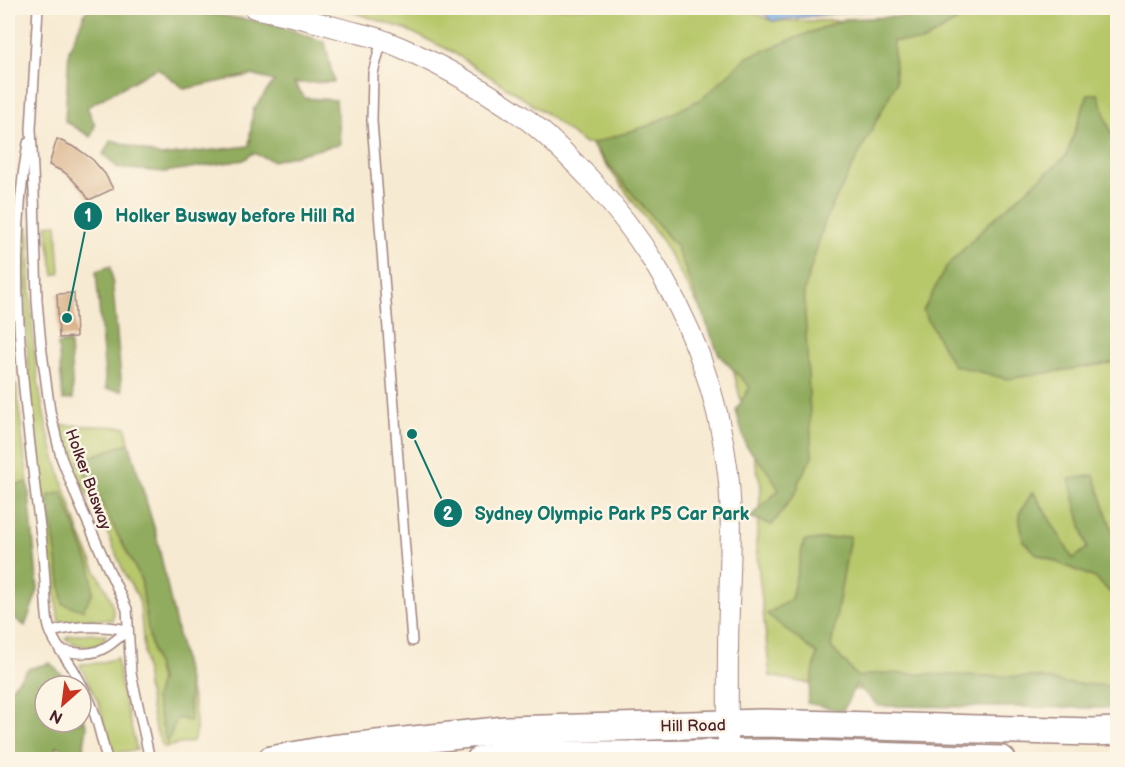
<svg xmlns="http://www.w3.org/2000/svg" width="1125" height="767" viewBox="0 0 1125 767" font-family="'Balsamiq Sans',sans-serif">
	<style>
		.green { fill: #b7c86a; stroke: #80744a; stroke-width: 1.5 }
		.forest { fill: #91ac5e; stroke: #6e6644; stroke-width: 1.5 }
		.water { fill: #76ace4; stroke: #606688; stroke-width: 1.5 }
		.building { fill: #dab28a }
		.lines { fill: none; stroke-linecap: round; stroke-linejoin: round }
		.service-casing { stroke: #a0847e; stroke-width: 12 }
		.minor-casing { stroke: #a0847e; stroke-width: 22 }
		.secondary-casing { stroke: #a0847e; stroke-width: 30 }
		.service { stroke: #fff; stroke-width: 9 }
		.minor { stroke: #fff; stroke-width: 20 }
		.secondary { stroke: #fff; stroke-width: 27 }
		.labels { text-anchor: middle; stroke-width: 5; stroke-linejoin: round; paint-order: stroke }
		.street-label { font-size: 16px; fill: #4a1f2b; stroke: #fcf5e5 }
		.leader { fill: none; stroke: #0f766e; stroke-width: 2 }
		.callout-dot { fill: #0f766e; stroke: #fcf5e5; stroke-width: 2 }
		.mark-label { font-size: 18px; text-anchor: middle; font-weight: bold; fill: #fff }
		.callout-label { font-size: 18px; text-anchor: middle; font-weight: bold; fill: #0f766e; stroke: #fcf5e5; stroke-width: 5; stroke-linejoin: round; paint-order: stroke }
	</style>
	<rect width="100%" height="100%" fill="#fcf5e5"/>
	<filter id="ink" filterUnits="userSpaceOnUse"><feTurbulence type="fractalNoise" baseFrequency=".0167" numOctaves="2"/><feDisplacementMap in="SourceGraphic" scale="12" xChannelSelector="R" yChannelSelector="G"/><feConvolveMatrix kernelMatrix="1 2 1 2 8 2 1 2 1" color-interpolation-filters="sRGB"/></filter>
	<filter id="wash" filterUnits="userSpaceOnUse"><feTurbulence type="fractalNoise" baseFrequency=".008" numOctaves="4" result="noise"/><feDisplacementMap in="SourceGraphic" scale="24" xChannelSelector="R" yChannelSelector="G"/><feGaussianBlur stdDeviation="1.35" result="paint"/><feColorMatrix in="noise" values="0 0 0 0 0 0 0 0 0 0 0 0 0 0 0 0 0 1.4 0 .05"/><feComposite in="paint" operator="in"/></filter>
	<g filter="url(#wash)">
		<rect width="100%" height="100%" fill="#f7ead2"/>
		<!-- green -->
		<g class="green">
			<polygon points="340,8 744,8 772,21 919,20 964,8 1117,8 1117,699 837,689 770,676 756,545 761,486 733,368 662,241 591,144 584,144 544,112 451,51 405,29"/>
			<polygon points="57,224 60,273 54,275 46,225"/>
			<path d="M24,226L29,227C30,286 31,346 42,404C50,448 65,489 79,531C84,544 90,557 95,569C103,585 116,601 113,620L88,619L59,622C47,534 34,447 28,358C25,314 24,270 24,226Z"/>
			<polygon points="8,384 16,384 28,483 14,484 8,453"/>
			<path d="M61,425L126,427L129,443L79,461L141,579L149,636L160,680L155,699L167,743L177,718L190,721L188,680C191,696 202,729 192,742L165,747L162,746L154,724L147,687L140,604L137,595L125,575L99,513L85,491L68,460Z"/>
			<path d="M91,633L106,635C99,653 80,647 66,639L68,636Z"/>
			<polygon points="117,658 121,687 137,750 114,753 108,739 99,704 80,665 82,664 100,663"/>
		</g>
		<!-- forest -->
		<g class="forest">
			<polygon points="99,8 174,8 274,24 325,42 334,82 294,83 305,98 336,100 340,144 273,161 253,153 244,160 165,172 118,168 103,154 112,140 161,156 249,146 253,110 274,81 251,75 185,89 157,68 87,107 95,125 91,137 65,121 69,50 86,11"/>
			<polygon points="972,12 922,42 893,41 896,83 826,218 804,291 812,457 798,483 798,489 772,525 750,517 779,490 767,470 746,446 736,410 750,387 719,355 676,246 591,144 650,125 703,98 747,57 845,19 913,16"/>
			<polygon points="1088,94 1098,94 1114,142 1117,142 1117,362 1007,379 953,365 923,311 946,267 990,222 1066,156"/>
			<polygon points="111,266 122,391 106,389 96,271"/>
			<polygon points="70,342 73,399 63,400 58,344"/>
			<polygon points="129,443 156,534 188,680 190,721 177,718 167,744 155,699 160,680 149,636 141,579 79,461"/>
			<polygon points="8,453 14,484 28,483 38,590 25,626 13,617 8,582"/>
			<polygon points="1094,475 1117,545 1117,599 1095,578 1037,554 1023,541 1019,514 1033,491 1073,559 1087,548 1069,479"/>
			<polygon points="62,492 91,569 93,592 83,610 63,604 48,496"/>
			<polygon points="850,536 831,647 858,677 879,673 1039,677 1064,683 1117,686 1117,708 878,706 856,684 843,711 807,703 817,654 767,614 791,599 804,541"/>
			<polygon points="50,663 68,681 70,686 45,686 45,722 81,722 81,712 87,727 82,758 57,746 52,759 8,759 8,692 28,669"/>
		</g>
		<!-- water -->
		<polygon class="water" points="759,8 931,8 920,9 853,11 772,21"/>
		<g id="blocks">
			<!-- building -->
			<g class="building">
				<polygon points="57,139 78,149 93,160 105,174 113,189 89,200 83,191 71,178 64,172 49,165"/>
				<polygon points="74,293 76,337 59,338 57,294"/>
			</g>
		</g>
	</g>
	<g filter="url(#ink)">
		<use href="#blocks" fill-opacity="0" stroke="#a0847e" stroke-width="1.5"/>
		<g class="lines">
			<defs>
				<g id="service">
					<polyline points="38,8 31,129 34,192 37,301 41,345 50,411 61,457 77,498 107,566 127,609 131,673 150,760"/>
					<polyline points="382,40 373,73 372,121 412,641"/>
					<path d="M28,143C6,263 23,385 37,505C40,526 43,547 44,568C46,586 45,605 48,623C52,643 67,657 76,674C83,687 91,701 95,715C100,730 103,745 107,760"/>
					<path d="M51,632C77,625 101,625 128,630"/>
					<path d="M60,650C95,658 102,652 128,630"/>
				</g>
				<path id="minor" d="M254,8C284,14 313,21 342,29C356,33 371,35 385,41C436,61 484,89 529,121C551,138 571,159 590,179C666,262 714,361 728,473C733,517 730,563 729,608C727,656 728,704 728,753"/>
				<g id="secondary">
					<polyline points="271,760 331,749 506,730 763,723 1092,732 1118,731"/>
					<polyline points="480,760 514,755 620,755 773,753 1002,760"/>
				</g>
			</defs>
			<!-- service casing -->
			<use href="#service" class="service-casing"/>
			<!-- minor casing -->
			<use href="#minor" class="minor-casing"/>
			<!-- secondary casing -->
			<use href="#secondary" class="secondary-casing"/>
			<!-- service -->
			<use href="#service" class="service"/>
			<!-- minor -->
			<use href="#minor" class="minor"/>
			<!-- secondary -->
			<use href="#secondary" class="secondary"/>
		</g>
	</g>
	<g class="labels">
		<!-- street labels -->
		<g class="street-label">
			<text transform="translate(89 479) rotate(70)" y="6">Holker Busway</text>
			<text transform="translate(693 725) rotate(-1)" y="6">Hill Road</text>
		</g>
	</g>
	<!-- callouts -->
	<path class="leader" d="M67 318L88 216M412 434L448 513"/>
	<g class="callout-dot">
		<circle cx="67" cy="318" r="6"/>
		<circle cx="412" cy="434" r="6"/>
		<circle cx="88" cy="216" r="15"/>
		<circle cx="448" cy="513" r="15"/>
	</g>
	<g class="mark-label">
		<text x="88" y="222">1</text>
		<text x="448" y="520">2</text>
	</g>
	<g class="callout-label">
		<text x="235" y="222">Holker Busway before Hill Rd</text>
		<text x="612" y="520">Sydney Olympic Park P5 Car Park</text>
	</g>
	<!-- margin -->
	<rect width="1125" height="767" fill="none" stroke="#fcf5e5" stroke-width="30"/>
	<!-- north arrow -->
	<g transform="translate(63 704) rotate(208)"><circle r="28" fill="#fcf5e5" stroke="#b59f9b" stroke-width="1.5"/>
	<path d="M0-4.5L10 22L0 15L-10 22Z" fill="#c8321e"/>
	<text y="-9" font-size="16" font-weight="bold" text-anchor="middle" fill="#4a1f2b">N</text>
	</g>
</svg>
